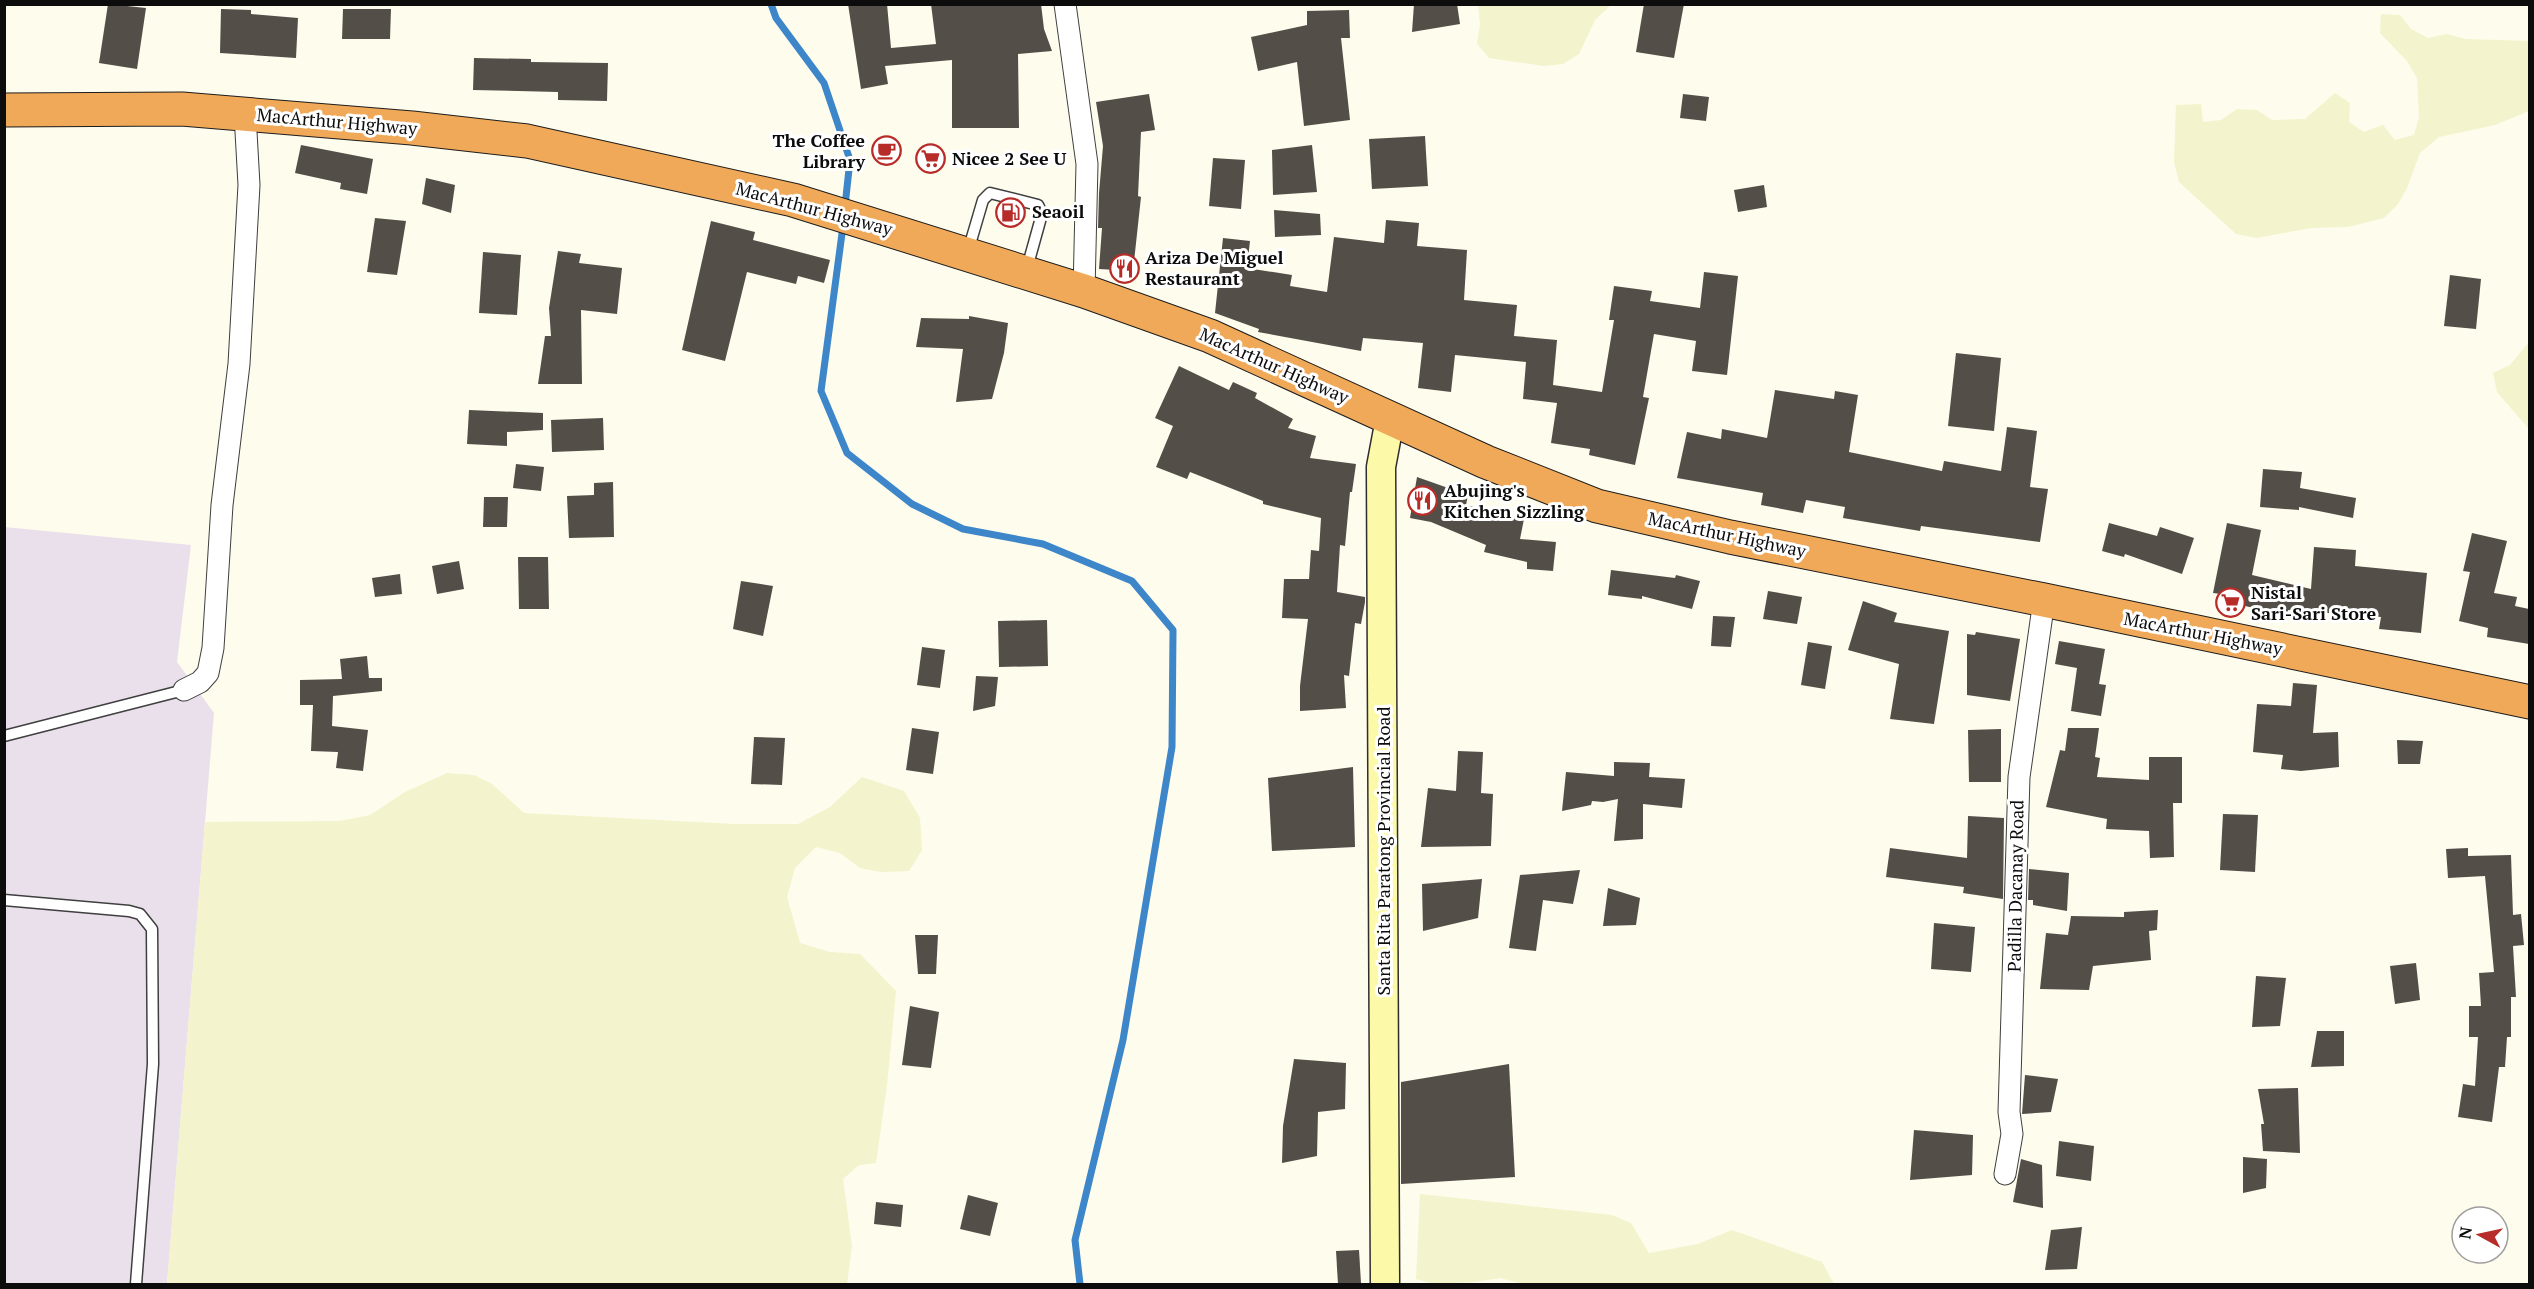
<svg xmlns="http://www.w3.org/2000/svg" width="2534" height="1289" viewBox="0 0 2534 1289" font-family="'PT Serif',serif">
	<style>
		.industrial { fill: #eae0eb }
		.farmland { fill: #f3f3cd }
		.lines { fill: none; stroke-linecap: round; stroke-linejoin: round }
		.stream { stroke: #3c86c9; stroke-width: 7 }
		.building { fill: #544e49 }
		.lane-casing { stroke: #3f3f3f; stroke-width: 13 }
		.street-casing { stroke: #3f3f3f; stroke-width: 23 }
		.secondary-casing { stroke: #2e2e2e; stroke-width: 31 }
		.highway-casing { stroke: #1d1d1d; stroke-width: 35 }
		.lane { stroke: #fff; stroke-width: 10 }
		.street { stroke: #fff; stroke-width: 21 }
		.secondary { stroke: #fcf9a9; stroke-width: 28 }
		.highway { stroke: #f0a959; stroke-width: 33 }
		.labels { text-anchor: middle; stroke-width: 6; stroke-linejoin: round; paint-order: stroke }
		.street-label { font-size: 18px; fill: #0c0c0c; stroke: #fff }
		.poi-label { font-size: 18px; font-weight: bold; fill: #0c0c0c; stroke: #fff; text-anchor: start }
	</style>
	<rect width="100%" height="100%" fill="#fefcec"/>
	<!-- industrial -->
	<polygon class="industrial" points="4,527 191,545 177,662 214,713 167,1284 5,1284"/>
	<!-- farmland -->
	<g class="farmland">
		<polygon points="1478,5 1478,4 1611,5 1595,20 1579,54 1563,64 1544,66 1489,58 1477,44 1480,24"/>
		<polygon points="2381,14 2400,15 2411,29 2428,38 2447,34 2465,39 2529,41 2529,111 2495,125 2439,137 2420,153 2407,188 2398,204 2384,218 2348,227 2311,228 2256,238 2236,234 2179,182 2174,162 2176,105 2201,104 2203,122 2221,120 2237,109 2257,110 2272,120 2305,119 2335,93 2350,103 2349,122 2364,132 2383,125 2395,140 2414,135 2419,117 2417,78 2407,61 2380,33"/>
		<polygon points="2529,342 2529,429 2497,392 2493,373 2510,365"/>
		<polygon points="447,773 474,775 492,784 524,813 734,824 798,824 830,807 862,777 904,791 920,818 922,850 909,871 880,872 860,868 840,853 816,847 795,868 787,897 800,943 830,952 860,954 896,991 887,1085 876,1163 859,1165 843,1179 852,1246 847,1284 167,1284 205,822 340,821 370,815 405,792"/>
		<polygon points="1420,1194 1612,1215 1631,1223 1649,1253 1698,1244 1732,1230 1822,1262 1834,1284 1524,1284 1500,1278 1475,1282 1434,1284 1416,1279"/>
	</g>
	<g class="lines">
		<!-- stream -->
		<g class="stream">
			<polyline points="771,4 776,18 824,83 850,160 845,206"/>
			<polyline points="843,226 821,391 847,453 912,504 963,529 1043,544 1132,581 1173,630 1172,747 1123,1040 1075,1240 1080,1284"/>
		</g>
	</g>
	<!-- building -->
	<g class="building">
		<polygon points="108,4 146,8 137,69 99,63"/>
		<polygon points="848,4 887,4 891,48 936,44 931,4 1041,4 1044,29 1052,51 1018,54 1019,128 952,128 952,60 885,66 888,84 861,89"/>
		<polygon points="1414,4 1457,4 1460,24 1412,32"/>
		<polygon points="1644,4 1684,4 1674,58 1636,52"/>
		<polygon points="221,9 251,10 251,14 298,18 296,58 220,53"/>
		<polygon points="343,9 391,9 390,39 342,39"/>
		<polygon points="1349,10 1350,38 1341,38 1350,120 1304,126 1297,62 1258,71 1251,37 1307,25 1307,11"/>
		<polygon points="474,58 531,59 531,62 608,63 607,101 558,100 558,92 473,90"/>
		<polygon points="1149,94 1155,130 1141,132 1138,196 1141,197 1133,271 1099,269 1102,228 1098,228 1099,193 1103,146 1096,102"/>
		<polygon points="1683,94 1709,97 1706,121 1680,118"/>
		<polygon points="1425,136 1428,186 1372,189 1369,139"/>
		<polygon points="301,145 373,159 367,194 340,189 341,183 295,173"/>
		<polygon points="1312,145 1317,192 1273,195 1272,150"/>
		<polygon points="1213,158 1245,160 1241,209 1209,206"/>
		<polygon points="426,178 455,185 451,213 422,204"/>
		<polygon points="1764,185 1767,207 1738,212 1734,190"/>
		<polygon points="1274,210 1320,214 1321,235 1275,237"/>
		<polygon points="375,218 406,221 397,275 367,272"/>
		<polygon points="1386,220 1419,223 1417,246 1467,250 1464,300 1517,305 1514,336 1557,340 1553,385 1602,392 1614,320 1609,320 1614,286 1652,291 1650,301 1700,308 1704,272 1738,276 1727,375 1692,371 1696,341 1654,334 1643,397 1649,398 1635,465 1589,455 1590,449 1551,443 1557,403 1523,399 1526,362 1455,355 1451,392 1418,388 1423,343 1363,338 1361,351 1258,332 1259,329 1215,313 1223,238 1250,241 1247,268 1292,275 1290,286 1327,292 1334,237 1384,243"/>
		<polygon points="711,221 755,232 753,240 830,260 824,283 798,276 796,284 747,272 725,361 682,350"/>
		<polygon points="558,251 581,254 579,263 622,268 617,314 581,310 582,384 538,384 545,336 551,336 549,308"/>
		<polygon points="483,252 521,255 517,315 479,313"/>
		<polygon points="2450,275 2481,279 2476,329 2444,326"/>
		<polygon points="969,316 1008,323 1004,353 992,399 956,402 963,349 916,347 921,318 969,319"/>
		<polygon points="1956,353 2001,358 1994,431 1948,426"/>
		<polygon points="1179,366 1229,390 1233,382 1257,393 1255,398 1293,419 1288,428 1316,436 1310,458 1356,464 1352,492 1350,492 1345,546 1340,545 1337,592 1365,597 1365,602 1361,624 1355,623 1349,676 1344,675 1346,708 1300,711 1300,686 1308,619 1282,618 1284,579 1309,579 1311,550 1319,551 1321,518 1263,504 1263,501 1190,472 1187,479 1156,467 1173,426 1155,418"/>
		<polygon points="1775,390 1834,399 1835,391 1858,395 1849,452 1942,471 1944,461 2001,471 2007,427 2037,431 2030,487 2048,489 2040,542 1921,526 1920,531 1843,518 1845,507 1806,500 1803,513 1761,505 1763,493 1677,478 1687,432 1721,439 1722,429 1767,438"/>
		<polygon points="469,410 543,413 543,430 507,432 507,446 467,444"/>
		<polygon points="603,418 604,450 552,452 551,420"/>
		<polygon points="516,464 544,467 541,491 513,488"/>
		<polygon points="2263,469 2302,472 2300,488 2356,498 2353,518 2299,507 2299,510 2260,507"/>
		<polygon points="1417,477 1468,495 1466,505 1524,519 1520,539 1556,542 1553,571 1527,569 1527,562 1484,552 1486,545 1431,522 1410,518"/>
		<polygon points="613,482 614,537 569,538 567,496 594,495 594,483"/>
		<polygon points="484,497 508,497 507,527 483,527"/>
		<polygon points="2109,523 2157,536 2160,527 2194,538 2182,574 2125,554 2124,557 2102,551"/>
		<polygon points="2227,523 2261,530 2252,575 2311,589 2314,547 2356,550 2355,566 2427,573 2421,633 2379,629 2381,617 2288,610 2287,616 2241,605 2240,611 2219,607 2221,594 2213,593"/>
		<polygon points="2472,533 2507,541 2494,593 2517,597 2515,606 2529,609 2529,644 2487,637 2488,628 2459,621 2470,572 2463,571"/>
		<polygon points="518,557 548,557 549,609 519,609"/>
		<polygon points="459,561 464,589 437,594 432,566"/>
		<polygon points="1611,570 1675,578 1676,575 1700,581 1692,609 1642,596 1642,599 1608,595"/>
		<polygon points="400,574 402,594 375,597 372,578"/>
		<polygon points="741,581 773,586 763,636 733,629"/>
		<polygon points="1768,591 1802,597 1797,624 1763,619"/>
		<polygon points="1863,601 1897,613 1894,622 1949,631 1934,724 1890,719 1899,664 1848,650"/>
		<polygon points="1713,616 1735,617 1731,647 1711,646"/>
		<polygon points="1047,620 1048,666 999,667 998,621"/>
		<polygon points="1976,632 2020,639 2010,701 1967,695 1967,634 1975,635"/>
		<polygon points="2059,641 2105,649 2099,684 2106,685 2101,716 2071,711 2077,668 2055,664"/>
		<polygon points="1808,642 1832,646 1825,689 1801,685"/>
		<polygon points="922,647 945,650 940,688 917,685"/>
		<polygon points="367,656 369,678 382,678 382,691 333,696 332,726 368,730 363,771 336,768 338,752 311,751 313,705 300,705 300,680 342,679 340,659"/>
		<polygon points="976,676 998,677 995,706 973,711"/>
		<polygon points="2293,683 2317,685 2313,733 2338,732 2339,767 2301,771 2281,769 2283,755 2253,752 2257,704 2291,706"/>
		<polygon points="912,728 939,732 933,774 906,770"/>
		<polygon points="2068,728 2099,728 2095,757 2100,758 2097,777 2149,780 2149,757 2182,757 2182,803 2173,803 2174,857 2150,858 2149,831 2106,829 2107,819 2046,807 2060,750 2065,751"/>
		<polygon points="2001,729 2001,782 1969,782 1968,730"/>
		<polygon points="754,737 785,738 782,785 751,784"/>
		<polygon points="2397,740 2423,741 2420,764 2398,764"/>
		<polygon points="1458,751 1483,752 1481,793 1493,794 1491,846 1421,847 1428,788 1456,791"/>
		<polygon points="1614,762 1650,763 1649,777 1685,779 1682,808 1643,804 1643,839 1614,841 1618,799 1603,802 1592,801 1591,805 1562,811 1566,772 1614,776"/>
		<polygon points="1353,767 1355,847 1272,851 1268,778"/>
		<polygon points="2223,814 2258,815 2255,872 2220,870"/>
		<polygon points="1968,816 2004,818 2003,899 1963,893 1964,887 1886,877 1890,848 1967,858"/>
		<polygon points="2468,848 2468,856 2511,855 2513,915 2521,914 2524,945 2513,946 2516,997 2511,997 2511,1037 2507,1037 2505,1067 2499,1067 2492,1122 2458,1117 2463,1084 2475,1086 2478,1037 2469,1037 2469,1006 2481,1006 2479,973 2494,972 2485,876 2448,878 2446,849"/>
		<polygon points="2029,869 2069,873 2067,911 2033,905 2033,900 2028,900"/>
		<polygon points="1580,870 1573,904 1543,900 1536,951 1509,948 1520,875"/>
		<polygon points="1482,879 1478,918 1423,931 1422,884"/>
		<polygon points="1608,888 1640,898 1636,925 1603,926"/>
		<polygon points="2158,910 2157,930 2149,931 2151,960 2093,966 2089,990 2040,989 2046,933 2068,935 2071,916 2124,917 2124,912"/>
		<polygon points="1934,923 1975,927 1971,972 1931,969"/>
		<polygon points="915,935 938,935 936,974 918,974"/>
		<polygon points="2416,963 2420,1000 2395,1004 2390,966"/>
		<polygon points="2256,976 2286,978 2280,1026 2252,1027"/>
		<polygon points="910,1006 939,1012 931,1068 902,1065"/>
		<polygon points="2317,1031 2344,1031 2344,1066 2311,1067"/>
		<polygon points="1294,1059 1346,1063 1345,1109 1318,1112 1317,1156 1282,1163 1283,1126"/>
		<polygon points="1509,1064 1515,1177 1401,1184 1401,1082"/>
		<polygon points="2025,1075 2058,1079 2051,1112 2022,1114"/>
		<polygon points="2298,1088 2300,1153 2263,1151 2261,1124 2264,1124 2258,1089"/>
		<polygon points="1914,1130 1973,1135 1972,1175 1910,1180"/>
		<polygon points="2059,1141 2094,1146 2091,1181 2056,1176"/>
		<polygon points="2243,1157 2267,1159 2266,1188 2243,1193"/>
		<polygon points="2021,1159 2042,1165 2043,1208 2013,1202"/>
		<polygon points="968,1195 998,1203 990,1236 960,1229"/>
		<polygon points="876,1202 903,1205 901,1227 874,1224"/>
		<polygon points="2082,1227 2077,1269 2045,1270 2051,1230"/>
		<polygon points="1359,1250 1361,1283 1338,1284 1336,1251"/>
	</g>
	<g class="lines">
		<defs>
			<g id="lane">
				<polyline points="968,251 983,200 990,193 1038,205 1042,214 1027,268"/>
				<polyline points="4,736 184,690"/>
				<polyline points="4,900 129,911 140,914 152,929 153,1064 136,1284"/>
			</g>
			<g id="street">
				<polyline points="1065,4 1087,164 1084,291"/>
				<polyline points="184,690 200,682 208,673 213,648 222,505 239,364 249,185 245,114"/>
				<polyline points="2005,1174 2012,1134 2009,1112 2019,777 2044,600"/>
			</g>
			<polyline id="secondary" points="1385,1284 1381,467 1390,419"/>
			<polyline id="highway" points="4,110 182,109 412,128 527,141 793,200 1084,291 1210,336 1486,462 1597,506 1730,537 2044,600 2530,702"/>
		</defs>
		<!-- lane casing -->
		<use href="#lane" class="lane-casing"/>
		<!-- street casing -->
		<use href="#street" class="street-casing"/>
		<!-- secondary casing -->
		<use href="#secondary" class="secondary-casing"/>
		<!-- highway casing -->
		<use href="#highway" class="highway-casing"/>
		<!-- lane -->
		<use href="#lane" class="lane"/>
		<!-- street -->
		<use href="#street" class="street"/>
		<!-- secondary -->
		<use href="#secondary" class="secondary"/>
		<!-- highway -->
		<use href="#highway" class="highway"/>
	</g>
	<!-- icons -->
	<defs>
		<symbol id="cafe-ring" viewBox="-11 -11 22 22"><circle r="9.5" fill="#fff" stroke="#b72c29" stroke-width="1.5"/><path d="M-5.5-4.5H6V0H3Q3 3.5 0 3.5H-2.5Q-5.5 3.5-5.5 0ZM3-3.2v2h1.7v-2ZM-6 4.5H4V6H-6Z" fill="#b72c29"/></symbol>
		<symbol id="supermarket-ring" viewBox="-11 -11 22 22"><circle r="9.5" fill="#fff" stroke="#b72c29" stroke-width="1.5"/><path d="M-6-5.5h2.5l.6 2H6L4.5 2H-2.5L-4.4-4H-6ZM-1.5 3.2a1.3 1.3 0 1 0 .1 0ZM3 3.2a1.3 1.3 0 1 0 .1 0Z" fill="#b72c29"/></symbol>
		<symbol id="fuel-ring" viewBox="-11 -11 22 22"><circle r="9.5" fill="#fff" stroke="#b72c29" stroke-width="1.5"/><path d="M-5.5-6h7V0h2V4h1.3V-2.5L3-4.5l.8-.8L6-3V5H2.5V1h-1V6h-7ZM-4.2-4.7v3.2H.2V-4.7Z" fill="#b72c29"/></symbol>
		<symbol id="restaurant-ring" viewBox="-11 -11 22 22"><circle r="9.5" fill="#fff" stroke="#b72c29" stroke-width="1.5"/><path d="M-5-6h1v4h1v-4h1v4h1v-4h1v5L-1.5 .5V6h-2V.5L-5-1ZM5-6V6H3V1.5H1.5Q1.5-4 5-6Z" fill="#b72c29"/></symbol>
	</defs>
	<g fill-rule="evenodd">
		<use href="#cafe-ring" x="870" y="134" width="33" height="33"/>
		<use href="#supermarket-ring" x="914" y="142" width="33" height="33"/>
		<use href="#fuel-ring" x="994" y="196" width="33" height="33"/>
		<use href="#restaurant-ring" x="1108" y="252" width="33" height="33"/>
		<use href="#restaurant-ring" x="1406" y="484" width="33" height="33"/>
		<use href="#supermarket-ring" x="2214" y="586" width="33" height="33"/>
	</g>
	<g class="labels">
		<!-- street labels -->
		<g class="street-label">
			<text transform="translate(337 122) rotate(5)" y="6">MacArthur Highway</text>
			<text transform="translate(814 209) rotate(15)" y="6">MacArthur Highway</text>
			<text transform="translate(1274 366) rotate(24)" y="6">MacArthur Highway</text>
			<text transform="translate(1727 535) rotate(12)" y="6">MacArthur Highway</text>
			<text transform="translate(2203 634) rotate(11)" y="6">MacArthur Highway</text>
			<text transform="translate(1384 851) rotate(-90)" y="6">Santa Rita Paratong Provincial Road</text>
			<text transform="translate(2016 886) rotate(-89)" y="6">Padilla Dacanay Road</text>
		</g>
		<!-- poi labels -->
		<g class="poi-label">
			<text x="865" y="147" text-anchor="end">The Coffee<tspan x="865" dy="21">Library</tspan></text>
			<text x="952" y="165">Nicee 2 See U</text>
			<text x="1032" y="218">Seaoil</text>
			<text x="1145" y="264">Ariza De Miguel<tspan x="1145" dy="21">Restaurant</tspan></text>
			<text x="1444" y="497">Abujing's<tspan x="1444" dy="21">Kitchen Sizzling</tspan></text>
			<text x="2251" y="599">Nistal<tspan x="2251" dy="21">Sari-Sari Store</tspan></text>
		</g>
	</g>
	<!-- border -->
	<rect width="2534" height="1289" fill="none" stroke="#0c0c0c" stroke-width="12"/>
	<!-- north arrow -->
	<g transform="translate(2480 1235) rotate(278)"><circle r="28" fill="#ffffff" stroke="#9e9e9e" stroke-width="1.5"/>
	<path d="M0-4.5L10 22L0 15L-10 22Z" fill="#b72c29"/>
	<text y="-9" font-size="16" font-weight="bold" text-anchor="middle" fill="#0c0c0c">N</text>
	</g>
</svg>
